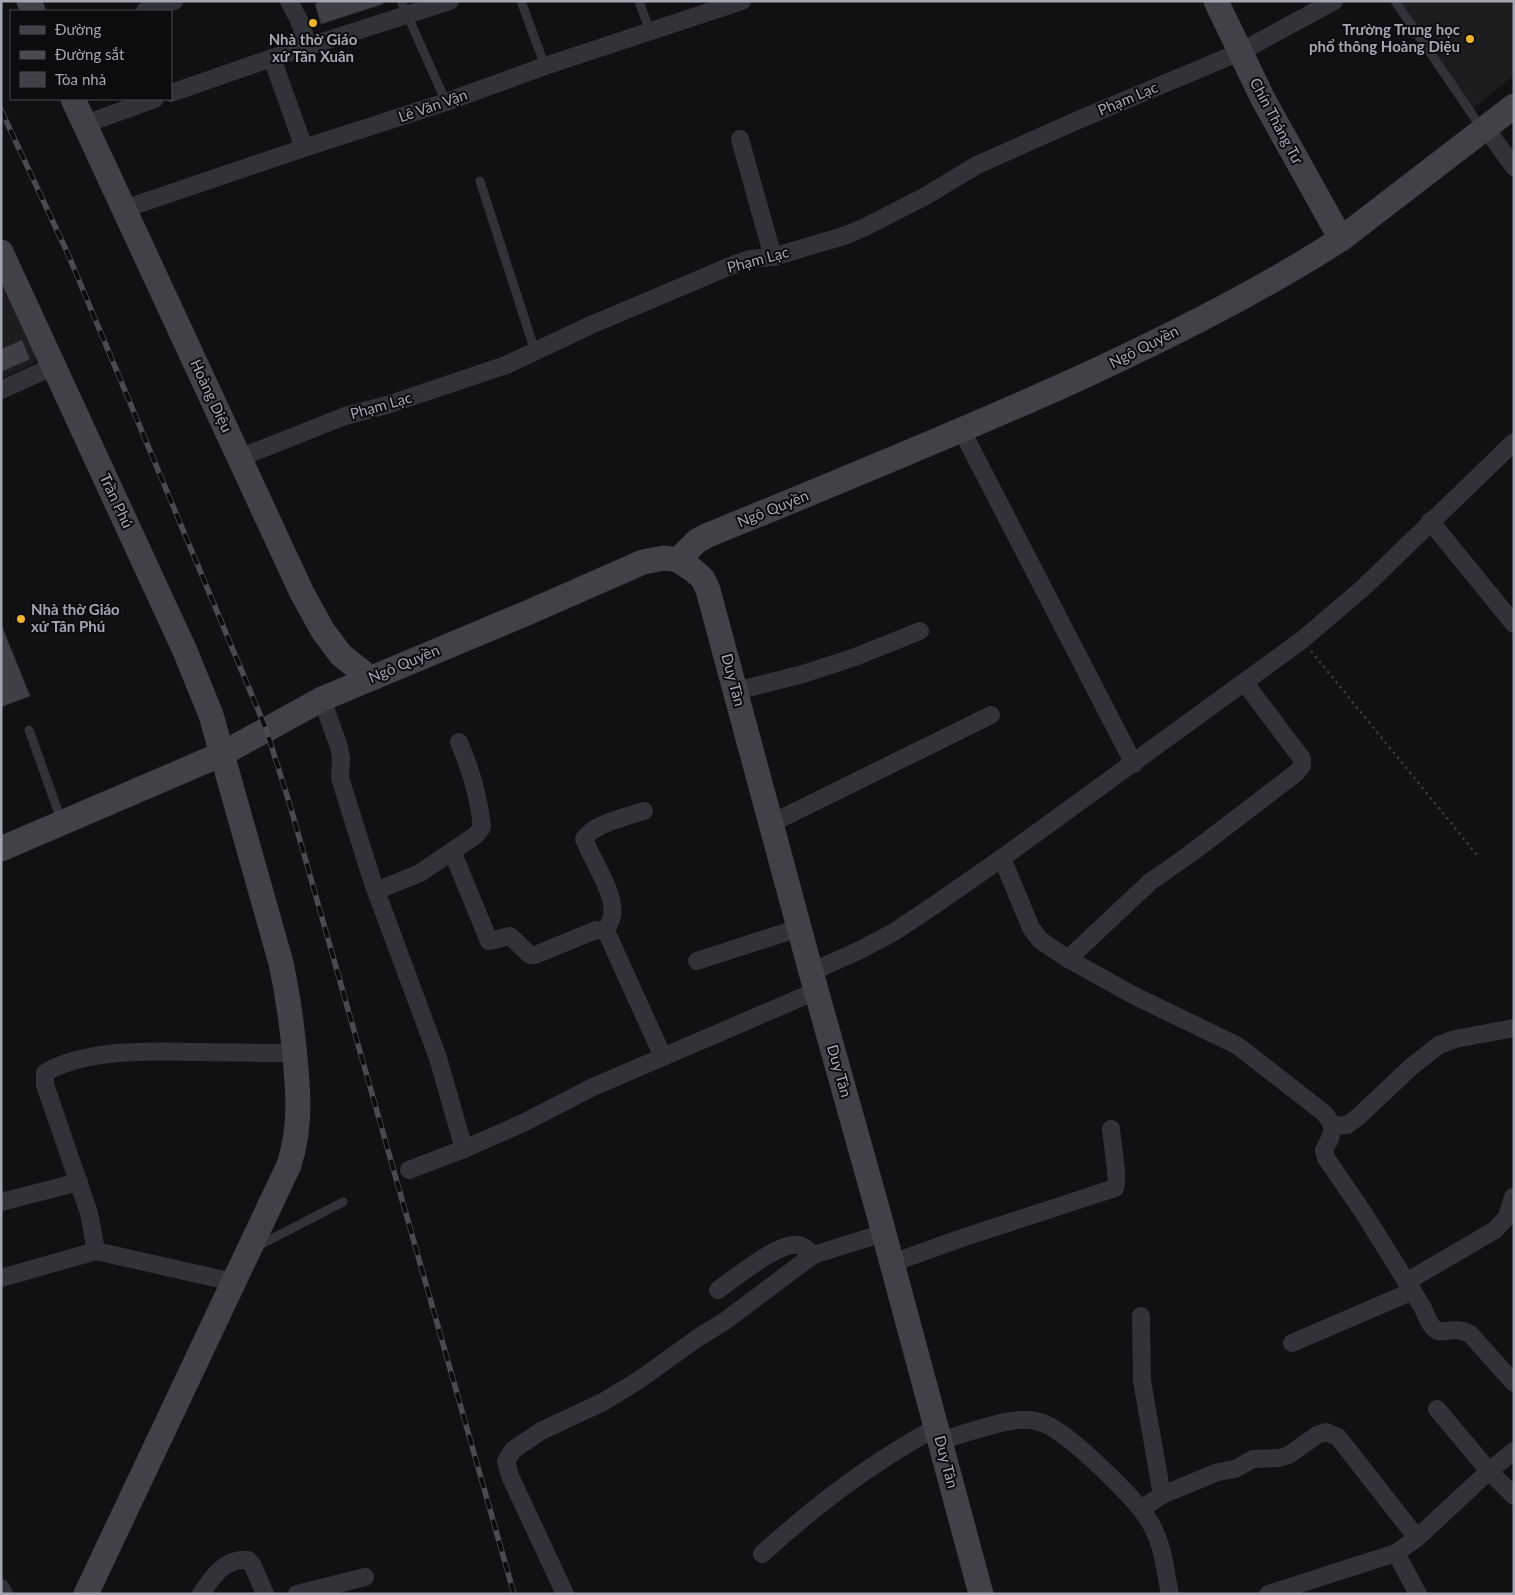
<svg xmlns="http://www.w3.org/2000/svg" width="1515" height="1595" viewBox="0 0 1515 1595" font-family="Lato,sans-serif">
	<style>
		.built { fill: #1d1d20 }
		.building { fill: #404146; stroke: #2b2b2f }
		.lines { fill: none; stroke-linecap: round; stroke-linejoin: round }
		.path { stroke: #383a3f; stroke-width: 2.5; stroke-dasharray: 2.5 4; stroke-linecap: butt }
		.lane { stroke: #323338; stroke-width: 9 }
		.street { stroke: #323338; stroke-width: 18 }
		.secondary { stroke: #404248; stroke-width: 25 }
		.rail-casing { stroke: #494b51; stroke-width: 5.5 }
		.rail { stroke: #0c0c0e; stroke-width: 4; stroke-dasharray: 11; stroke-linecap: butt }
		.poi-dot { fill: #efb32d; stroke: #0c0c0e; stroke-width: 2 }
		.labels { text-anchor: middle; stroke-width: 4; stroke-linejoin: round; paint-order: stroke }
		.poi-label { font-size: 15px; font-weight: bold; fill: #a3a7b3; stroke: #0c0c0e; text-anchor: end }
		.street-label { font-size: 15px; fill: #a3a7b3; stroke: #0c0c0e }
	</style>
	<rect width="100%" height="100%" fill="#111113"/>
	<!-- built -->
	<g class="built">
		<polygon points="1401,1 1514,1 1514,76 1472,109"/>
		<polygon points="1,281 36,357 34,363 1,379"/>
	</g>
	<!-- building -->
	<g class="building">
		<polygon points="324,1 383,1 383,4 321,24 315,4"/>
		<polygon points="22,340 30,359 1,372 1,349"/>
		<polygon points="1,624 30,696 1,707"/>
	</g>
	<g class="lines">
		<!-- path -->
		<polyline class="path" points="1311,651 1477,855"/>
		<!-- lane -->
		<g class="lane">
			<polyline points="401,1 446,102"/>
			<polyline points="521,1 545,66"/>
			<polyline points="639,1 650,32"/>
			<polyline points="1395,1 1482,129"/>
			<polyline points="480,181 535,351"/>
			<polyline points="29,730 62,822"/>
			<polyline points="256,1247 343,1202"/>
		</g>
		<!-- street -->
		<g class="street">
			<polyline points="289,1 299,20 309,47"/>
			<polyline points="145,11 174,1"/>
			<polyline points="272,58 304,148"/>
			<polyline points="171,93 272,58 450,1"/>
			<polyline points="85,124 155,99"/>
			<polyline points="1485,127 1514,167"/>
			<polyline points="740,139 773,257"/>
			<polyline points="124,209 304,148 446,102 545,66 742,1"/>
			<polyline points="1,390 54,366"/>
			<polyline points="962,431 1134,764"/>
			<polyline points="239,458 345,416 387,405 506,365 591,325 735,264 750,259 773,257 847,235 865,227 924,197 977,165 1085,117 1240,52 1334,1"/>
			<polyline points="1430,521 1514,624"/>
			<polyline points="736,691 803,674 855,657 920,631"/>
			<polyline points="322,699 339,747 341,758 340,778 373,883 438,1058 464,1149"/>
			<polyline points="772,823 991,715"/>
			<polyline points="452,851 489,941 510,936 530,955 535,955 596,930 606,931 663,1057"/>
			<path d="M1002,858L1031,928L1040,940L1068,959L1133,995L1238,1046L1324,1113C1337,1128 1333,1133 1324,1150L1326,1158L1363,1212L1423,1308C1439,1350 1444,1320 1470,1334L1514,1383"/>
			<path d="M376,891L420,873L476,835L482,827C479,797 471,770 459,742"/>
			<path d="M606,931C608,926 611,921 612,916C617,896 591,858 584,839C592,824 628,816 644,811"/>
			<polyline points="1068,959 1150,882 1190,854 1296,773 1302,766 1302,759 1245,683"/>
			<polyline points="697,961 799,928"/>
			<polyline points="811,972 860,950 894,932 933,906 1002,858 1302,640 1363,588 1514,442"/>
			<polyline points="1333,1126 1347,1125 1358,1117 1411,1067 1439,1045 1455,1039 1514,1028"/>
			<polyline points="409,1170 464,1149 523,1123 593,1087 816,991"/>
			<polyline points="1,1202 79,1182"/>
			<path d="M96,1251L89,1213L45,1085V1073C84,1049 149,1051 195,1052C228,1052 261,1053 294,1053"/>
			<path d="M892,1263L962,1238L1115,1188C1119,1182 1112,1140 1111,1129"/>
			<polyline points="1,1278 96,1251 233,1282"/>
			<polyline points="1406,1282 1495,1230 1507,1217 1513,1197"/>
			<path d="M718,1290C735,1278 778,1242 798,1245C804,1246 809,1251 813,1255"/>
			<polyline points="1141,1316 1142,1381 1162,1495"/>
			<polyline points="1292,1343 1413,1291"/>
			<polyline points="1437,1409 1489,1471 1514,1496"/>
			<path d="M940,1441C960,1435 1010,1417 1028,1420C1033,1420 1039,1422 1043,1423C1069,1433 1138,1500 1151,1524C1165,1550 1164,1567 1170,1594"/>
			<polyline points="1141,1509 1162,1495 1218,1472 1235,1469 1253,1459 1279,1458 1289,1455 1317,1435 1326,1432 1338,1437 1417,1538"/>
			<polyline points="1396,1553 1418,1594"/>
			<path d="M762,1554C817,1504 871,1463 937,1427"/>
			<polyline points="1,1588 4,1594"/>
			<path d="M201,1594C212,1577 225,1558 248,1560L253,1566L265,1594"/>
			<polyline points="297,1594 365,1577"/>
			<polyline points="565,1594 510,1476 506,1461 513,1450 541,1431 603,1402 639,1380 699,1337 725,1321 813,1255 884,1233"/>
			<polyline points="1268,1594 1396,1553 1417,1538 1489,1471 1514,1451"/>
		</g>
		<!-- secondary -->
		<g class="secondary">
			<polyline points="29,1 33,11"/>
			<polyline points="1216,1 1263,99 1341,239"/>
			<polyline points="73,99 302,593 323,631 341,655 370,678"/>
			<path d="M1,252L185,651L211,715L281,963C287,991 291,1018 294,1047C298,1087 302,1125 289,1165L86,1594"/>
			<path d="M678,560L697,541L706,536C829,486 951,436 1071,382C1163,340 1256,294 1341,239L1514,106"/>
			<polyline points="1,849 222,754 322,699 527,613 643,562 664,558 678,560 693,570 703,579 708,590 811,972 879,1215 981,1594"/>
		</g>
		<defs>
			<polyline id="rail" points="1,110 68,254 266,729 290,805 514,1594"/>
		</defs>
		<!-- rail casing -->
		<use href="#rail" class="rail-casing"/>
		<!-- rail -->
		<use href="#rail" class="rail"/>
	</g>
	<!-- markers -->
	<g class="poi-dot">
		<circle cx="313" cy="23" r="5"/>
		<circle cx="1470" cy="39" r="5"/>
		<circle cx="21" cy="619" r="5"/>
	</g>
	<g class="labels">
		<!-- poi labels -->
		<g class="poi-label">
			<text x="1460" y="35">Trường Trung học<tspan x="1460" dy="17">phổ thông Hoàng Diệu</tspan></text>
			<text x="313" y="45" text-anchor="middle">Nhà thờ Giáo<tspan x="313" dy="17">xứ Tân Xuân</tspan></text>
			<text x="31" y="615" text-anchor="start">Nhà thờ Giáo<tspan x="31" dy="17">xứ Tân Phú</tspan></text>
		</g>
		<!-- street labels -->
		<g class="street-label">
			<text transform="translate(1128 99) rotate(-23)" y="5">Phạm Lạc</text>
			<text transform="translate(433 106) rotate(-19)" y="5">Lê Văn Vận</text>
			<text transform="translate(1276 121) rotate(62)" y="5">Chín Tháng Tư</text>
			<text transform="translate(758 260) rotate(-15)" y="5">Phạm Lạc</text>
			<text transform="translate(1144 347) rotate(-27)" y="5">Ngô Quyền</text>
			<text transform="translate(211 396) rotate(65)" y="5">Hoàng Diệu</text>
			<text transform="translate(381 406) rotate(-16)" y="5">Phạm Lạc</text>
			<text transform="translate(116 501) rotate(65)" y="5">Trần Phú</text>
			<text transform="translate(773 509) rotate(-22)" y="5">Ngô Quyền</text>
			<text transform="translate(404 664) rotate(-23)" y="5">Ngô Quyền</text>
			<text transform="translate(733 680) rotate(75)" y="5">Duy Tân</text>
			<text transform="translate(839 1071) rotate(74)" y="5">Duy Tân</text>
			<text transform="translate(946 1462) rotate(75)" y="5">Duy Tân</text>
		</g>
	</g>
	<!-- border -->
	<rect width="1515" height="1595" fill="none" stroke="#a3a7b3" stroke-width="5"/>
	<!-- legend -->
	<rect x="10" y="10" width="162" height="90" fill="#0c0c0e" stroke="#484a50"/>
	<rect x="20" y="26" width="25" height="8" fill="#404248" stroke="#484a50"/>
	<text x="55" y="35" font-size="15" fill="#a3a7b3">Đường</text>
	<rect x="20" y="51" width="25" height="8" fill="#494b51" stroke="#484a50"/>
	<text x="55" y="60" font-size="15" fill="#a3a7b3">Đường sắt</text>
	<rect x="20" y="72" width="25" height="15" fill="#404146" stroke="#484a50"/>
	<text x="55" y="85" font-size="15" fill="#a3a7b3">Tòa nhà</text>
</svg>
